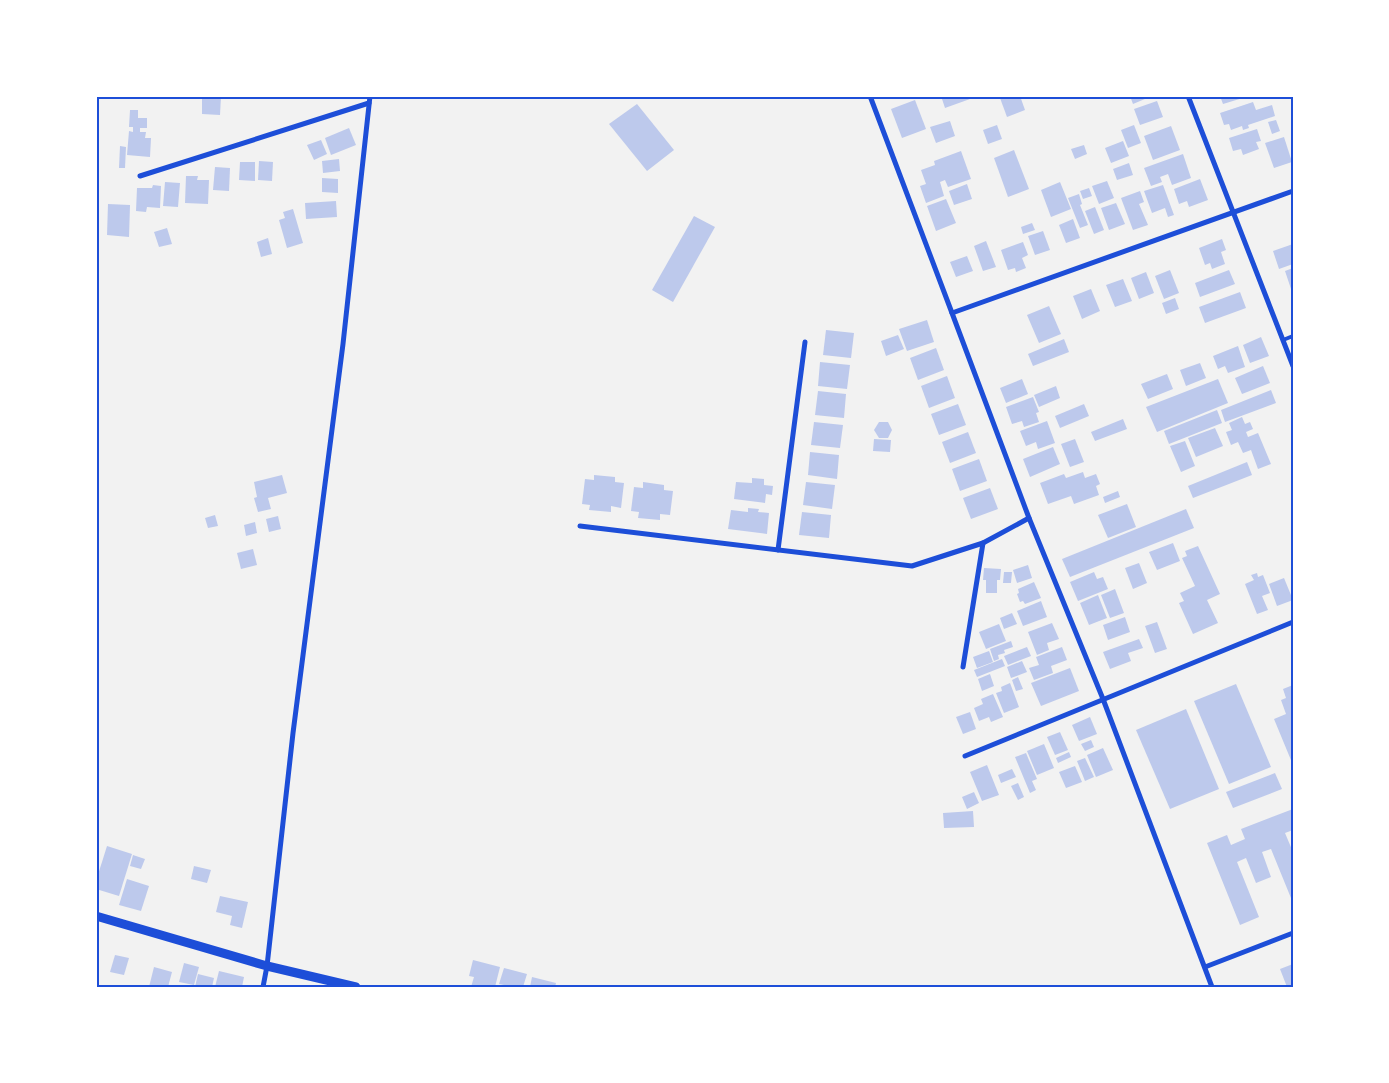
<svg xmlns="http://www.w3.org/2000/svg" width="1389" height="1083" viewBox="0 0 1389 1083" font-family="Arial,sans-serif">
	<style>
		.building { fill: #bdc9ec }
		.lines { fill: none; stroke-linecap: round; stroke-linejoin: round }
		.service { stroke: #1d4ed8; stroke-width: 4 }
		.minor { stroke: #1d4ed8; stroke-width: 5 }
		.tertiary { stroke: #1d4ed8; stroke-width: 9 }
		.neatline { fill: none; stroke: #1d4ed8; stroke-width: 2 }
	</style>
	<rect width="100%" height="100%" fill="#f2f2f2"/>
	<!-- building -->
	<g class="building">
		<polygon points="202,96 221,96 220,115 202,114"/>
		<polygon points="941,96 969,96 970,99 945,108"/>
		<polygon points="1006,96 1020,96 1025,110 1007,117 1000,98"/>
		<polygon points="1130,96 1152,96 1133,104"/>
		<polygon points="1220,96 1245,96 1246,97 1223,104"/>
		<polygon points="915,100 926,129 902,138 891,109"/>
		<polygon points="1157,101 1163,117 1140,125 1134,109"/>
		<polygon points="1253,102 1256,110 1272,105 1275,116 1248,125 1249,128 1243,130 1242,126 1231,130 1229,124 1224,125 1220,113"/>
		<polygon points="637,104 674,150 647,171 609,124"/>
		<polygon points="130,110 138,110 138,118 147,118 147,128 140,128 140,132 146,132 145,138 151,138 150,157 127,155 129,131 133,132 133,127 129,127"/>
		<polygon points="1276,120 1280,131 1272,134 1268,122"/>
		<polygon points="950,121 955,136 936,143 930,127"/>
		<polygon points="997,125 1002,139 988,144 983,130"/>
		<polygon points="1134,125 1141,143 1128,148 1121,130"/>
		<polygon points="1171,126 1180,150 1153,160 1144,136"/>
		<polygon points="349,128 356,145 331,155 325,138"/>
		<polygon points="1257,129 1261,141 1256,142 1259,149 1243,155 1241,149 1233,151 1229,138"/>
		<polygon points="1284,137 1292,162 1274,168 1265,143"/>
		<polygon points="321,140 327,154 314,160 307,145"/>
		<polygon points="1123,141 1129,156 1111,163 1105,148"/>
		<polygon points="1084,145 1087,154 1075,159 1071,149"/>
		<polygon points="120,146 126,147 125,168 119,168"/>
		<polygon points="1014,150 1029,189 1008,197 994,158"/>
		<polygon points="961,151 971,179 948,187 945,180 940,182 944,196 926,203 920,186 926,184 921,170 935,165 934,161"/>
		<polygon points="1183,154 1191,178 1172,185 1168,174 1160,177 1162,182 1151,186 1144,168"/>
		<polygon points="339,159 340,171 323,173 322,161"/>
		<polygon points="259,161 273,162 272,181 258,180"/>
		<polygon points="240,162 255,162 255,181 239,180"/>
		<polygon points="1129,163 1133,175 1117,180 1113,169"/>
		<polygon points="215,167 230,168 229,191 213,190"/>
		<polygon points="186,176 198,176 197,180 209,180 208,204 185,203"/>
		<polygon points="322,178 338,179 338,193 322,192"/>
		<polygon points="1200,179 1208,200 1189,207 1187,201 1179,204 1174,189"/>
		<polygon points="1107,181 1114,198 1099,204 1092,186"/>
		<polygon points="165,182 180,183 178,207 163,206"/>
		<polygon points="1060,182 1071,209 1051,217 1041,190"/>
		<polygon points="967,184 972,199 954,205 949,191"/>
		<polygon points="153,185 161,186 160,208 147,207 146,212 136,211 137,188 152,188"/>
		<polygon points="1163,185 1174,215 1168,217 1165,208 1152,213 1144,191"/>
		<polygon points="1089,188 1092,196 1083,199 1080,191"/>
		<polygon points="1140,191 1144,202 1139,204 1148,225 1133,230 1121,198"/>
		<polygon points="1079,194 1082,204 1080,205 1088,225 1080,228 1068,198"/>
		<polygon points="946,199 956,223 936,231 927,206"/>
		<polygon points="336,201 337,217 306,219 305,203"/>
		<polygon points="1116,203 1125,224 1109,230 1101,208"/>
		<polygon points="108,204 130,205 129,237 107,235"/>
		<polygon points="1095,207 1104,230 1094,234 1085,211"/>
		<polygon points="293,209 303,243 287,248 279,220 285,218 283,212"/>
		<polygon points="694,216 715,227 673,302 652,290"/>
		<polygon points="1073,219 1080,238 1066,243 1059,225"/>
		<polygon points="1032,223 1035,230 1023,234 1021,227"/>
		<polygon points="167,228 172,244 159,247 154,232"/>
		<polygon points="1043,231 1050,250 1035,255 1028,236"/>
		<polygon points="268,238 272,254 261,257 257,242"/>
		<polygon points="1222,239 1226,250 1221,252 1225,264 1212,269 1210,263 1205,265 1199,248"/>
		<polygon points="986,241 996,267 983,271 974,246"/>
		<polygon points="1023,242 1028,255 1022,258 1026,268 1016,272 1015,268 1008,270 1001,250"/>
		<polygon points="1293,244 1293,264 1279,269 1273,251"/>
		<polygon points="967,256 973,271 956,277 950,262"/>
		<polygon points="1293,268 1293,289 1291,289 1285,271"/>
		<polygon points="1170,270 1179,293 1164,299 1155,276"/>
		<polygon points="1229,270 1235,284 1200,297 1195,283"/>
		<polygon points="1146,272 1154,293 1139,299 1131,278"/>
		<polygon points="1123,279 1132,301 1115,307 1106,285"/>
		<polygon points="1091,289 1100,311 1082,319 1073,296"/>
		<polygon points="1240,292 1246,308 1205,323 1199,307"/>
		<polygon points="1175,298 1179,309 1166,314 1162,303"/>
		<polygon points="1049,306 1061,334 1039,343 1027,315"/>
		<polygon points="927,320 934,342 907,351 899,329"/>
		<polygon points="826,330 854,333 851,358 823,355"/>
		<polygon points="898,335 904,349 886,356 881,341"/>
		<polygon points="1261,337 1269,356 1250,363 1243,345"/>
		<polygon points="1064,339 1069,352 1033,366 1028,354"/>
		<polygon points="1238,346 1245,367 1228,373 1225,366 1218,369 1213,356"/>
		<polygon points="936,348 944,370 918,380 910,358"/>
		<polygon points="820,362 850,365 847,389 818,386"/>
		<polygon points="1200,363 1206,378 1186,386 1180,370"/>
		<polygon points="1263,366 1270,383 1242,394 1235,378"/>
		<polygon points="1167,374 1173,389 1148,399 1141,384"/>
		<polygon points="947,376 955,398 929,408 921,386"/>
		<polygon points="1022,379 1028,394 1006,403 1000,388"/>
		<polygon points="1218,379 1228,403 1157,432 1146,407"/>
		<polygon points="1056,386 1060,398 1039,407 1034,395"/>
		<polygon points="1271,390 1276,403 1225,422 1221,410"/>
		<polygon points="818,391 846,394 844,418 815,415"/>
		<polygon points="1033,397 1039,412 1036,413 1039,422 1024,427 1022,421 1012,424 1006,407"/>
		<polygon points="958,404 966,425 939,435 931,414"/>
		<polygon points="1084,404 1089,416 1060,428 1055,416"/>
		<polygon points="1217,410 1222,423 1169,444 1164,431"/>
		<polygon points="1242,417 1245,424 1250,422 1253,429 1246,432 1248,437 1258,433 1271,464 1258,469 1251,450 1243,453 1238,442 1231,445 1226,432 1232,430 1229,423"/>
		<polygon points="1123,419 1127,429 1095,441 1091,432"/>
		<polygon points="1047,421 1055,443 1038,449 1036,442 1026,446 1020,431"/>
		<polygon points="814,422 843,425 840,448 811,445"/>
		<polygon points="879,422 888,422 892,430 888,438 879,438 874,430"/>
		<polygon points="1215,428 1223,446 1196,457 1188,438"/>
		<polygon points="968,432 976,453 950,463 942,442"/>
		<polygon points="874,439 891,440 890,452 873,451"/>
		<polygon points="1075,439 1084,462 1070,467 1061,444"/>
		<polygon points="1185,441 1195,466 1181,472 1170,446"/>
		<polygon points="1053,447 1060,464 1030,477 1023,459"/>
		<polygon points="810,452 839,455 837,479 808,475"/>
		<polygon points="979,459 987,481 960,491 952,469"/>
		<polygon points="1247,462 1252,475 1193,498 1188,486"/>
		<polygon points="1083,472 1085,478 1096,474 1100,484 1096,486 1099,495 1074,504 1071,496 1048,504 1040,483 1064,474 1066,478"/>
		<polygon points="282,475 287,493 268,498 271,509 258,512 254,498 257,497 254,482"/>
		<polygon points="594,475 615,477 615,482 624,483 621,508 611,506 611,512 589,510 590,505 582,504 585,479 594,480"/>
		<polygon points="752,478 764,479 764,485 773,486 772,495 766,494 765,503 734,499 736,482 752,483"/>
		<polygon points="643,482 664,485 664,490 673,491 670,515 660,514 660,520 638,518 639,512 631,511 634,487 643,488"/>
		<polygon points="806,482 835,485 832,509 803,505"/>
		<polygon points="990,488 998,509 971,519 963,498"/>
		<polygon points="1118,491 1120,497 1105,503 1103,497"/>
		<polygon points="1127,504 1136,527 1108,538 1098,515"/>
		<polygon points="748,508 759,509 758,512 769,513 767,534 728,529 731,510 748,512"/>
		<polygon points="1186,509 1194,528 1070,577 1062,559"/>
		<polygon points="802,512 831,515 829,538 799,535"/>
		<polygon points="215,515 218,526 208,528 205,518"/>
		<polygon points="278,516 281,529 269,532 266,519"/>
		<polygon points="255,522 257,533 246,536 244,525"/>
		<polygon points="1173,543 1180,561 1157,570 1149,552"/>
		<polygon points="1198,546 1220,594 1207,600 1218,623 1193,634 1179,603 1184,601 1180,593 1195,586 1182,558 1187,556 1185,551"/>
		<polygon points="253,549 257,565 241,569 237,553"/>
		<polygon points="1139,563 1147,583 1133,589 1125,568"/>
		<polygon points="1028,565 1032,578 1017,583 1013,570"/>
		<polygon points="984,568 1001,569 1000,580 997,580 997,593 986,593 986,580 983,580"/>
		<polygon points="1004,572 1012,572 1011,583 1003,583"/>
		<polygon points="1094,572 1097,579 1103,577 1108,589 1078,601 1070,582"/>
		<polygon points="1257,573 1258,577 1263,575 1270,593 1262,596 1268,610 1257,614 1245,584 1254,580 1251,575"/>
		<polygon points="1284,578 1293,600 1277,606 1269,584"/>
		<polygon points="1034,582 1041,598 1025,604 1023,601 1020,602 1017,594 1019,593 1018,589"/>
		<polygon points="1115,589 1124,613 1110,618 1101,595"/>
		<polygon points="1098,595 1107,618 1089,625 1080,603"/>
		<polygon points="1041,601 1047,617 1023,626 1017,611"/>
		<polygon points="1012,613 1017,624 1004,629 1000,618"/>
		<polygon points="1125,617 1130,632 1108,640 1103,625"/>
		<polygon points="1157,622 1167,649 1155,653 1145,626"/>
		<polygon points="1052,623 1059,639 1047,643 1049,650 1037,655 1028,632"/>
		<polygon points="999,624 1006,641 986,649 979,632"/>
		<polygon points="1139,639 1143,648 1128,653 1131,661 1110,669 1103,652"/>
		<polygon points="1011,641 1013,647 1004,650 1005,653 998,655 999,659 994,661 990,649"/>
		<polygon points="1027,647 1031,656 1008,665 1004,656"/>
		<polygon points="1062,647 1067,660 1051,666 1053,673 1034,680 1029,668 1039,665 1036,657"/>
		<polygon points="989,651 993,662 977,668 973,657"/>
		<polygon points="1002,659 1005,666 977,677 974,670"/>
		<polygon points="1022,661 1027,672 1011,678 1007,667"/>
		<polygon points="1070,668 1079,691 1041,706 1031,683"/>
		<polygon points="990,674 994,686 982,691 978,679"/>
		<polygon points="1018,677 1023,689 1016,691 1012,680"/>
		<polygon points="1010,683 1019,707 1004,713 996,693 1002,691 1001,687"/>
		<polygon points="1236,684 1271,767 1229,784 1194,701"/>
		<polygon points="1293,685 1293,765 1274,719 1286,714 1281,700 1286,698 1283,689"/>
		<polygon points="993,694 1003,717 991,722 989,717 979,721 974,708 983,704 981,699"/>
		<polygon points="1186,709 1219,789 1170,809 1136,730"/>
		<polygon points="970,712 976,729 963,734 956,717"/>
		<polygon points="1090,717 1097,734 1079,741 1072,725"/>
		<polygon points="1060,732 1068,750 1055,755 1047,737"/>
		<polygon points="1091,740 1094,747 1085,751 1081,744"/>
		<polygon points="1044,744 1054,768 1037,775 1027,751"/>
		<polygon points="1103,748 1113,770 1096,777 1087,755"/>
		<polygon points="1069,752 1071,757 1058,763 1056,758"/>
		<polygon points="1026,753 1037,779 1032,781 1036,790 1030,793 1015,757"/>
		<polygon points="1085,758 1094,777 1085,781 1077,761"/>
		<polygon points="987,765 999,795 982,801 970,772"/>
		<polygon points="1075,766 1082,782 1066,788 1059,772"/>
		<polygon points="1012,769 1016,777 1001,783 998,775"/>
		<polygon points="1275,773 1282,789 1233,808 1226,792"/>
		<polygon points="1018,783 1024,797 1018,800 1011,786"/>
		<polygon points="974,792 979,803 967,809 962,797"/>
		<polygon points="1293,809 1293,830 1285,833 1293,852 1293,903 1271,849 1262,852 1271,877 1256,883 1246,858 1237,862 1259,917 1240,925 1207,843 1227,835 1231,845 1245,839 1241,829"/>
		<polygon points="973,811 974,827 944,828 943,813"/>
		<polygon points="107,846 132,854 119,896 96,889 96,881"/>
		<polygon points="133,855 145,859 141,869 130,866"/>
		<polygon points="194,866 211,870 207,883 191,879"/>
		<polygon points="127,879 149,886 141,911 119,905"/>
		<polygon points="220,896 248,902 242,928 230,925 232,916 216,912"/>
		<polygon points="115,955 129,958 124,975 110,972"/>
		<polygon points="473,960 500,967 495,987 471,987 474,977 469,976"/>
		<polygon points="184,963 199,967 194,985 179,982"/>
		<polygon points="1293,964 1293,987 1287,987 1280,969"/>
		<polygon points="154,967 172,972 168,987 149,987"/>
		<polygon points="504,968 527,974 523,987 504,987 504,985 499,984"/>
		<polygon points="219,971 244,977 242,987 215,987"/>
		<polygon points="198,974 214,978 212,987 195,987"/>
		<polygon points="532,977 556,983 555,987 530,987"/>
	</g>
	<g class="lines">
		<!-- service -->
		<polyline class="service" points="1283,340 1293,336"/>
		<!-- minor -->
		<g class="minor">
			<polyline points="870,96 952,313 1029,518 1103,699 1212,987"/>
			<polyline points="1188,96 1293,366"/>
			<polyline points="140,176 369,103"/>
			<polyline points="952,313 1293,191"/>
			<polyline points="580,526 912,566 983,543 1029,518"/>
			<polyline points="778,550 805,342"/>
			<polyline points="963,667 983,543"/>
			<polyline points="965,756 1293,622"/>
			<polyline points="1205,967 1293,933"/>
			<polyline points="263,987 267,966 293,733 343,344 370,96"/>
		</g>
		<!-- tertiary -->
		<polyline class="tertiary" points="96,916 267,966 356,987"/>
	</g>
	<!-- border -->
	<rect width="1389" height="1083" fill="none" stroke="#ffffff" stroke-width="195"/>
	<rect x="98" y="98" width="1194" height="888" class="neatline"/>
</svg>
